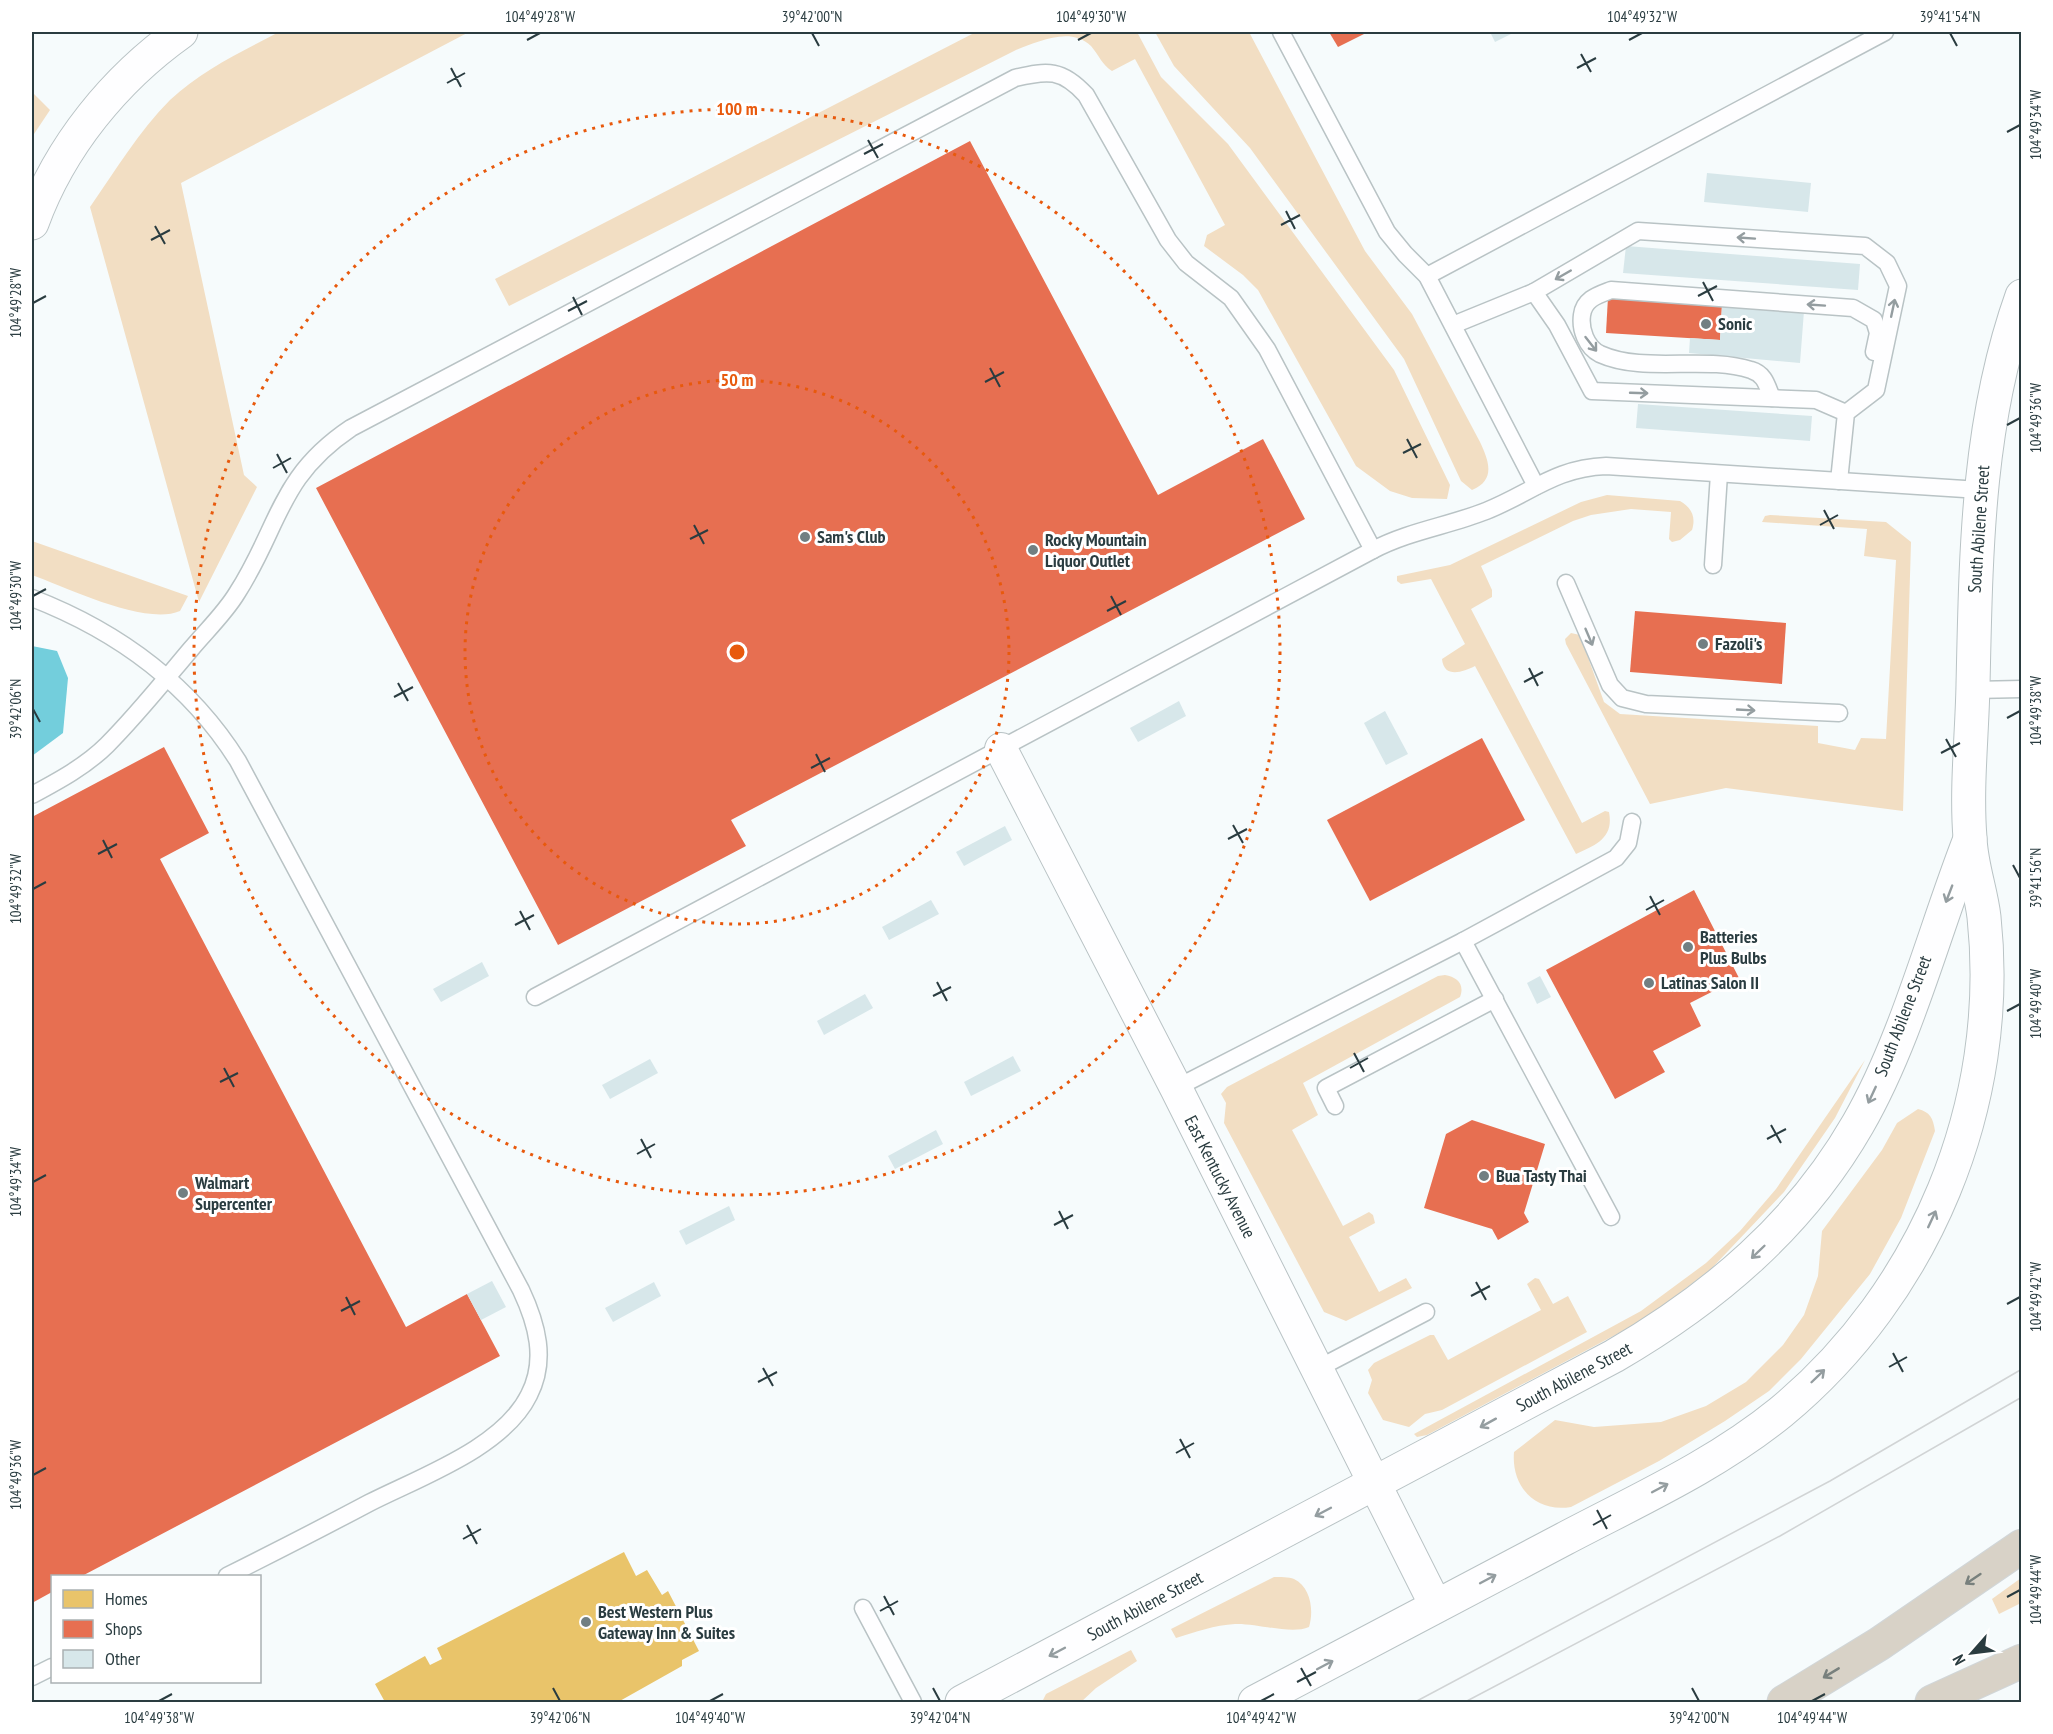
<svg xmlns="http://www.w3.org/2000/svg" width="2053" height="1734" viewBox="0 0 2053 1734" font-family="'PT Sans Narrow',sans-serif">
	<style>
		.green { fill: #f2dec3 }
		.water { fill: #73cedc }
		.homes { fill: #e9c46a }
		.shops { fill: #e76f51 }
		.building { fill: #d7e7ea }
		.lines { fill: none; stroke-linecap: round; stroke-linejoin: round }
		.service-casing { stroke: #b9c3c5; stroke-width: 19 }
		.minor-casing { stroke: #b9c3c5; stroke-width: 34 }
		.tertiary-casing { stroke: #b9c3c5; stroke-width: 35 }
		.secondary-casing { stroke: #b9c3c5; stroke-width: 35 }
		.motorway-casing { stroke: #d1d6d8; stroke-width: 35 }
		.service { stroke: #fefeff; stroke-width: 16 }
		.minor { stroke: #fefeff; stroke-width: 32 }
		.tertiary { stroke: #fefeff; stroke-width: 33 }
		.secondary { stroke: #fefeff; stroke-width: 33 }
		.motorway { stroke: #d8d2c7; stroke-width: 33 }
		.tram { stroke: #d1d4d5; stroke-width: 1.5 }
		.oneway { stroke: #949da0 }
		.oneway2 { stroke: #78807d }
		.ticks { fill: none; stroke: #2a3c40; stroke-width: 2 }
		.ring { fill: none; stroke: #e8590c; stroke-width: 3; stroke-dasharray: 3 6 }
		.poi-dot { fill: #717f82; stroke: #fff; stroke-width: 2 }
		.labels { text-anchor: middle; stroke-width: 6; stroke-linejoin: round; paint-order: stroke }
		.poi-label { font-size: 18px; font-weight: bold; fill: #2a3c40; stroke: #fff; text-anchor: start }
		.street-label { font-size: 18px; fill: #2a3c40; stroke: #fff }
		.centre { fill: #e8590c; stroke: #fff; stroke-width: 3 }
		.ring-label { font-size: 18px; text-anchor: middle; font-weight: bold; fill: #e8590c; stroke: #fff; stroke-width: 6; stroke-linejoin: round; paint-order: stroke }
		.neatline { fill: none; stroke: #2a3c40; stroke-width: 2 }
		.ticks-label { font-size: 15px; text-anchor: middle; fill: #2a3c40 }
	</style>
	<rect width="100%" height="100%" fill="#f6fbfc"/>
	<!-- green -->
	<g class="green">
		<path d="M279,32H469L181,183L244,475L257,487L199,602L90,207C115,171 139,131 170,100C202,70 241,52 279,32Z"/>
		<path d="M976,32H1137L1161,77L1228,144L1394,370L1450,485L1447,499L1412,498L1390,491L1356,466L1258,290L1243,275L1204,246L1207,235L1225,225L1135,59L1112,71C1103,66 1098,54 1091,46C1070,26 1038,42 1016,50L509,306L495,279Z"/>
		<path d="M1155,32H1249L1365,251L1412,314L1480,442C1489,461 1496,480 1472,490L1461,481L1404,359L1250,148L1174,66Z"/>
		<polygon points="32,92 50,110 32,137"/>
		<path d="M1607,495L1680,501C1692,508 1696,517 1692,530L1680,540L1672,542L1669,539L1671,512L1631,509L1591,515L1573,521L1481,566L1492,590V597L1471,609L1582,823L1605,811L1609,812C1614,838 1596,845 1576,854L1475,666C1463,672 1444,679 1442,659L1465,644L1431,579L1401,584L1397,581V576L1450,565L1581,502Z"/>
		<polygon points="1770,515 1886,522 1911,542 1903,811 1726,788 1650,804 1566,644 1565,639 1571,633 1580,635 1604,702 1620,714 1818,726 1818,743 1855,750 1861,738 1886,739 1896,560 1864,556 1867,529 1762,522 1765,516"/>
		<path d="M32,541L188,596L180,611C145,626 68,588 32,575Z"/>
		<path d="M1445,975C1457,977 1465,984 1460,997L1303,1083L1318,1115L1292,1130L1343,1226L1369,1212L1373,1215L1375,1223L1349,1237L1379,1292L1406,1278L1412,1288L1346,1321L1324,1312L1224,1123L1226,1103L1221,1094L1227,1087L1438,976Z"/>
		<polygon points="1865,1060 1835,1118 1784,1192 1711,1269 1647,1318 1427,1435 1417,1437 1414,1434 1641,1311 1706,1263 1740,1231 1776,1189"/>
		<path d="M1918,1109C1930,1112 1933,1118 1935,1131L1901,1218L1870,1274L1801,1359L1769,1391L1725,1421L1659,1461L1571,1507C1536,1513 1511,1487 1514,1452L1555,1420L1594,1427L1661,1422L1706,1406L1746,1382L1783,1345L1804,1315L1818,1276L1822,1231L1882,1150L1897,1123Z"/>
		<polygon points="1535,1278 1539,1279 1553,1304 1568,1296 1587,1332 1442,1410 1425,1414 1409,1427 1383,1420 1368,1393 1372,1380 1368,1370 1374,1363 1430,1335 1434,1335 1448,1360 1541,1310 1527,1284"/>
		<path d="M1274,1577C1280,1577 1289,1577 1294,1579C1311,1587 1314,1611 1309,1627C1291,1635 1257,1623 1235,1624C1215,1625 1195,1632 1176,1638L1171,1629Z"/>
		<polygon points="2021,1578 2021,1603 1999,1614 1992,1599"/>
		<polygon points="1131,1650 1137,1661 1096,1688 1081,1702 1042,1702 1046,1694"/>
	</g>
	<!-- water -->
	<polygon class="water" points="32,646 57,651 68,678 63,733 32,756"/>
	<!-- homes -->
	<polygon class="homes" points="624,1552 636,1576 647,1570 662,1595 668,1591 699,1651 682,1660 682,1666 618,1702 385,1702 375,1684 425,1656 430,1665 442,1659 437,1648"/>
	<!-- shops -->
	<g class="shops">
		<polygon points="1329,32 1368,32 1338,47"/>
		<polygon points="970,141 1158,495 1263,439 1305,519 731,820 746,846 558,945 316,488"/>
		<polygon points="1608,297 1722,305 1720,340 1606,333"/>
		<polygon points="1635,611 1786,623 1782,684 1630,672"/>
		<polygon points="1482,738 1525,820 1370,901 1327,820"/>
		<polygon points="164,747 209,833 160,859 406,1327 467,1294 500,1356 82,1576 52,1576 52,1592 32,1603 32,817"/>
		<polygon points="1694,890 1739,978 1690,1003 1701,1026 1653,1051 1665,1072 1615,1099 1546,970"/>
		<polygon points="1472,1120 1545,1144 1524,1213 1529,1222 1498,1240 1492,1229 1424,1208 1446,1134"/>
	</g>
	<!-- building -->
	<g class="building">
		<polygon points="1490,32 1515,32 1495,42"/>
		<polygon points="1707,173 1811,183 1808,212 1704,202"/>
		<polygon points="1626,246 1860,264 1858,290 1623,273"/>
		<polygon points="1805,298 1800,363 1689,353 1690,338 1720,340 1722,305"/>
		<polygon points="1638,404 1812,416 1810,441 1636,428"/>
		<polygon points="1179,701 1186,716 1138,742 1130,728"/>
		<polygon points="1385,711 1408,754 1386,765 1364,723"/>
		<polygon points="1005,826 1012,840 964,866 956,852"/>
		<polygon points="931,900 939,914 889,940 882,927"/>
		<polygon points="482,962 489,976 441,1002 433,989"/>
		<polygon points="1540,976 1551,997 1537,1004 1527,983"/>
		<polygon points="865,994 873,1008 824,1035 817,1021"/>
		<polygon points="1013,1056 1021,1071 971,1096 964,1082"/>
		<polygon points="650,1059 658,1073 610,1099 602,1085"/>
		<polygon points="936,1130 943,1144 895,1169 888,1156"/>
		<polygon points="729,1206 735,1220 686,1245 679,1231"/>
		<polygon points="492,1281 506,1307 481,1320 467,1294"/>
		<polygon points="654,1282 661,1296 613,1322 605,1308"/>
	</g>
	<g class="lines">
		<defs>
			<g id="service">
				<polyline points="1281,32 1387,232 1405,254 1427,276 1536,486"/>
				<polyline points="1427,276 1885,32"/>
				<polyline points="1453,325 1534,292"/>
				<path d="M1772,398C1767,386 1765,374 1751,370C1705,355 1644,374 1600,354C1586,347 1580,329 1582,315C1584,299 1598,295 1611,290L1853,308L1874,320L1878,333L1874,352"/>
				<polyline points="1839,481 1846,413 1876,390 1898,286 1887,263 1865,246 1638,231 1534,292 1557,325 1592,391 1816,400 1846,413"/>
				<polyline points="1713,565 1719,474"/>
				<polyline points="1566,583 1610,685 1622,698 1646,704 1839,713"/>
				<path d="M32,598C117,631 189,683 238,761L521,1290C537,1324 547,1360 529,1395C503,1448 420,1477 369,1503C322,1528 275,1552 227,1576"/>
				<polyline points="1973,690 2022,689"/>
				<path d="M32,795C58,781 86,766 107,745C137,715 164,681 191,649C206,631 225,613 237,593C280,526 278,477 351,428L1015,78C1048,70 1062,69 1086,95L1168,240L1186,263L1231,298L1267,349L1373,550"/>
				<polyline points="1463,941 1611,1217"/>
				<path d="M535,997L1373,550C1409,531 1448,526 1486,511C1531,493 1555,468 1606,466L1980,490"/>
				<polyline points="1176,1088 1463,941 1616,858 1628,843 1632,822"/>
				<polyline points="1335,1106 1326,1088 1495,999"/>
				<polyline points="1317,1369 1426,1312"/>
				<polyline points="863,1608 913,1702"/>
				<polyline points="32,1677 52,1667"/>
			</g>
			<polyline id="minor" points="1001,749 1176,1088 1436,1606"/>
			<path id="tertiary" d="M32,223C60,146 115,79 181,32"/>
			<g id="secondary">
				<path d="M962,1702L1614,1356C1714,1298 1800,1225 1858,1124C1907,1039 1934,931 1970,839"/>
				<path d="M1255,1702C1358,1648 1461,1593 1564,1539C1638,1500 1716,1465 1781,1412C1925,1293 2004,1104 1984,917C1981,891 1971,865 1970,838C1966,788 1972,736 1973,685C1976,553 1977,422 2022,296"/>
			</g>
			<g id="motorway">
				<polyline points="1784,1702 1879,1644 2022,1546"/>
				<polyline points="1932,1702 2022,1661"/>
			</g>
		</defs>
		<!-- service casing -->
		<use href="#service" class="service-casing"/>
		<!-- minor casing -->
		<use href="#minor" class="minor-casing"/>
		<!-- tertiary casing -->
		<use href="#tertiary" class="tertiary-casing"/>
		<!-- secondary casing -->
		<use href="#secondary" class="secondary-casing"/>
		<!-- motorway casing -->
		<use href="#motorway" class="motorway-casing"/>
		<!-- service -->
		<use href="#service" class="service"/>
		<!-- minor -->
		<use href="#minor" class="minor"/>
		<!-- tertiary -->
		<use href="#tertiary" class="tertiary"/>
		<!-- secondary -->
		<use href="#secondary" class="secondary"/>
		<!-- motorway -->
		<use href="#motorway" class="motorway"/>
		<!-- tram -->
		<g class="tram">
			<polyline points="1415,1702 1830,1481 2022,1369"/>
			<polyline points="1465,1702 1780,1536 2022,1397"/>
		</g>
	</g>
	<!-- one-way arrows -->
	<defs><path id="oneway-shaft" d="M-6 0H5M1.5-3L5.5 0L1.5 3" fill="none" stroke-width="1.6" stroke-linecap="round" stroke-linejoin="round" transform="scale(1.5)"/></defs>
	<g class="oneway">
		<use href="#oneway-shaft" transform="translate(1746 238) rotate(-176)"/>
		<use href="#oneway-shaft" transform="translate(1563 275) rotate(150)"/>
		<use href="#oneway-shaft" transform="translate(1816 305) rotate(-176)"/>
		<use href="#oneway-shaft" transform="translate(1893 308) rotate(-78)"/>
		<use href="#oneway-shaft" transform="translate(1591 344) rotate(52)"/>
		<use href="#oneway-shaft" transform="translate(1639 393) rotate(2)"/>
		<use href="#oneway-shaft" transform="translate(1589 637) rotate(67)"/>
		<use href="#oneway-shaft" transform="translate(1746 710) rotate(3)"/>
		<use href="#oneway-shaft" transform="translate(1949 894) rotate(111)"/>
		<use href="#oneway-shaft" transform="translate(1872 1095) rotate(115)"/>
		<use href="#oneway-shaft" transform="translate(1932 1219) rotate(-65)"/>
		<use href="#oneway-shaft" transform="translate(1758 1252) rotate(136)"/>
		<use href="#oneway-shaft" transform="translate(1818 1376) rotate(-44)"/>
		<use href="#oneway-shaft" transform="translate(1488 1423) rotate(151)"/>
		<use href="#oneway-shaft" transform="translate(1660 1488) rotate(-28)"/>
		<use href="#oneway-shaft" transform="translate(1323 1512) rotate(152)"/>
		<use href="#oneway-shaft" transform="translate(1488 1579) rotate(-28)"/>
		<use href="#oneway-shaft" transform="translate(1057 1652) rotate(152)"/>
		<use href="#oneway-shaft" transform="translate(1325 1665) rotate(-28)"/>
	</g>
	<g class="oneway2">
		<use href="#oneway-shaft" transform="translate(1973 1579) rotate(146)"/>
		<use href="#oneway-shaft" transform="translate(1831 1673) rotate(149)"/>
	</g>
	<!-- ticks -->
	<path class="ticks" d="M812,33L819,46M1950,33L1957,46M527,40L540,33M1078,40L1091,33M1629,40L1642,33M1581,54L1591,72M451,68L461,87M1577,68L1596,58M447,83L465,73M2007,132L2020,125M868,140L878,158M864,154L883,144M1286,211L1295,229M1281,225L1300,215M155,226L165,244M151,240L170,230M1703,282L1713,301M1698,296L1717,286M573,297L582,315M33,303L46,296M568,311L587,301M990,368L1000,387M985,382L1004,372M2007,425L2020,418M1407,439L1417,458M1403,453L1421,444M277,454L287,473M273,468L291,458M1824,510L1834,529M694,525L704,544M1820,525L1838,515M690,539L708,530M33,596L46,589M1111,596L1121,615M1107,611L1126,601M1529,668L1538,686M1524,682L1543,672M398,683L408,701M394,697L413,687M33,709L40,722M2007,718L2020,711M1946,739L1956,757M1941,753L1960,743M816,754L825,772M811,768L830,758M1233,825L1243,843M1228,839L1247,829M103,840L112,858M98,854L117,844M2013,865L2020,878M33,889L46,882M1650,896L1660,915M1646,910L1664,900M520,911L530,930M515,925L534,915M937,982L947,1001M933,996L951,987M2007,1011L2020,1004M1354,1053L1364,1072M224,1068L234,1087M1350,1068L1368,1058M220,1082L238,1073M1771,1125L1781,1143M641,1139L651,1158M1767,1139L1786,1129M637,1154L655,1144M33,1182L46,1175M1059,1211L1068,1229M1054,1225L1073,1215M1476,1282L1486,1300M1471,1296L1490,1286M346,1297L355,1315M2007,1304L2020,1297M341,1311L360,1301M1893,1353L1903,1372M1889,1367L1907,1357M763,1368L773,1386M758,1382L777,1372M1180,1439L1190,1458M1176,1453L1194,1443M33,1475L46,1468M1597,1510L1607,1529M467,1525L477,1544M1593,1525L1611,1515M463,1539L481,1529M884,1596L894,1615M2007,1597L2020,1590M880,1611L898,1601M1301,1668L1311,1686M1297,1682L1316,1672M553,1688L560,1701M933,1688L940,1701M1692,1688L1699,1701M159,1701L172,1694M710,1701L723,1694M1261,1701L1274,1694M1812,1701L1825,1694"/>
	<!-- distance rings -->
	<g class="ring">
		<circle cx="737" cy="652" r="272"/>
		<circle cx="737" cy="652" r="543"/>
	</g>
	<!-- markers -->
	<g class="poi-dot">
		<circle cx="1706" cy="324" r="6"/>
		<circle cx="805" cy="537" r="6"/>
		<circle cx="1033" cy="550" r="6"/>
		<circle cx="1703" cy="644" r="6"/>
		<circle cx="1688" cy="947" r="6"/>
		<circle cx="1649" cy="983" r="6"/>
		<circle cx="1484" cy="1176" r="6"/>
		<circle cx="183" cy="1193" r="6"/>
		<circle cx="586" cy="1622" r="6"/>
	</g>
	<g class="labels">
		<!-- poi labels -->
		<g class="poi-label">
			<text x="1718" y="330">Sonic</text>
			<text x="817" y="543">Sam's Club</text>
			<text x="1045" y="546">Rocky Mountain<tspan x="1045" dy="21">Liquor Outlet</tspan></text>
			<text x="1715" y="650">Fazoli's</text>
			<text x="1700" y="943">Batteries<tspan x="1700" dy="21">Plus Bulbs</tspan></text>
			<text x="1661" y="989">Latinas Salon II</text>
			<text x="1496" y="1182">Bua Tasty Thai</text>
			<text x="195" y="1189">Walmart<tspan x="195" dy="21">Supercenter</tspan></text>
			<text x="598" y="1618">Best Western Plus<tspan x="598" dy="21">Gateway Inn &amp; Suites</tspan></text>
		</g>
		<!-- street labels -->
		<g class="street-label">
			<text transform="translate(1979 529) rotate(-86)" y="6">South Abilene Street</text>
			<text transform="translate(1903 1016) rotate(-69)" y="6">South Abilene Street</text>
			<text transform="translate(1220 1177) rotate(63)" y="6">East Kentucky Avenue</text>
			<text transform="translate(1574 1377) rotate(-28)" y="6">South Abilene Street</text>
			<text transform="translate(1145 1606) rotate(-28)" y="6">South Abilene Street</text>
		</g>
	</g>
	<circle cx="737" cy="652" r="9" class="centre"/>
	<g class="ring-label">
		<text x="737" y="115">100 m</text>
		<text x="737" y="386">50 m</text>
	</g>
	<!-- border -->
	<rect width="2053" height="1734" fill="none" stroke="#ffffff" stroke-width="66"/>
	<!-- legend -->
	<rect x="51" y="1575" width="210" height="108" fill="#ffffff" stroke="#aab1b3" stroke-width="1.5"/>
	<rect x="63" y="1590" width="30" height="18" fill="#e9c46a" stroke="#aab1b3" stroke-width="1.5"/>
	<text x="105" y="1605" font-size="18" fill="#2a3c40">Homes</text>
	<rect x="63" y="1620" width="30" height="18" fill="#e76f51" stroke="#aab1b3" stroke-width="1.5"/>
	<text x="105" y="1635" font-size="18" fill="#2a3c40">Shops</text>
	<rect x="63" y="1650" width="30" height="18" fill="#d7e7ea" stroke="#aab1b3" stroke-width="1.5"/>
	<text x="105" y="1665" font-size="18" fill="#2a3c40">Other</text>
	<!-- north arrow -->
	<g transform="translate(1972 1653) rotate(242)" stroke="#ffffff" stroke-width="4.5" paint-order="stroke">
	<path d="M0-4.5L10 22L0 15L-10 22Z" fill="#2a3c40"/>
	<text y="-9" font-size="16" font-weight="bold" text-anchor="middle" fill="#2a3c40">N</text>
	</g>
	<rect x="33" y="33" width="1987" height="1668" class="neatline"/>
	<g class="ticks-label">
		<text x="540" y="22">104°49'28"W</text>
		<text x="812" y="22">39°42'00"N</text>
		<text x="1091" y="22">104°49'30"W</text>
		<text x="1642" y="22">104°49'32"W</text>
		<text x="1950" y="22">39°41'54"N</text>
		<text transform="translate(2036 125) rotate(-90)" y="5">104°49'34"W</text>
		<text transform="translate(16 303) rotate(-90)" y="5">104°49'28"W</text>
		<text transform="translate(2036 418) rotate(-90)" y="5">104°49'36"W</text>
		<text transform="translate(16 596) rotate(-90)" y="5">104°49'30"W</text>
		<text transform="translate(16 709) rotate(-90)" y="5">39°42'06"N</text>
		<text transform="translate(2036 711) rotate(-90)" y="5">104°49'38"W</text>
		<text transform="translate(2036 878) rotate(-90)" y="5">39°41'56"N</text>
		<text transform="translate(16 889) rotate(-90)" y="5">104°49'32"W</text>
		<text transform="translate(2036 1004) rotate(-90)" y="5">104°49'40"W</text>
		<text transform="translate(16 1182) rotate(-90)" y="5">104°49'34"W</text>
		<text transform="translate(2036 1297) rotate(-90)" y="5">104°49'42"W</text>
		<text transform="translate(16 1475) rotate(-90)" y="5">104°49'36"W</text>
		<text transform="translate(2036 1590) rotate(-90)" y="5">104°49'44"W</text>
		<text x="159" y="1723">104°49'38"W</text>
		<text x="560" y="1723">39°42'06"N</text>
		<text x="710" y="1723">104°49'40"W</text>
		<text x="940" y="1723">39°42'04"N</text>
		<text x="1261" y="1723">104°49'42"W</text>
		<text x="1699" y="1723">39°42'00"N</text>
		<text x="1812" y="1723">104°49'44"W</text>
	</g>
</svg>
